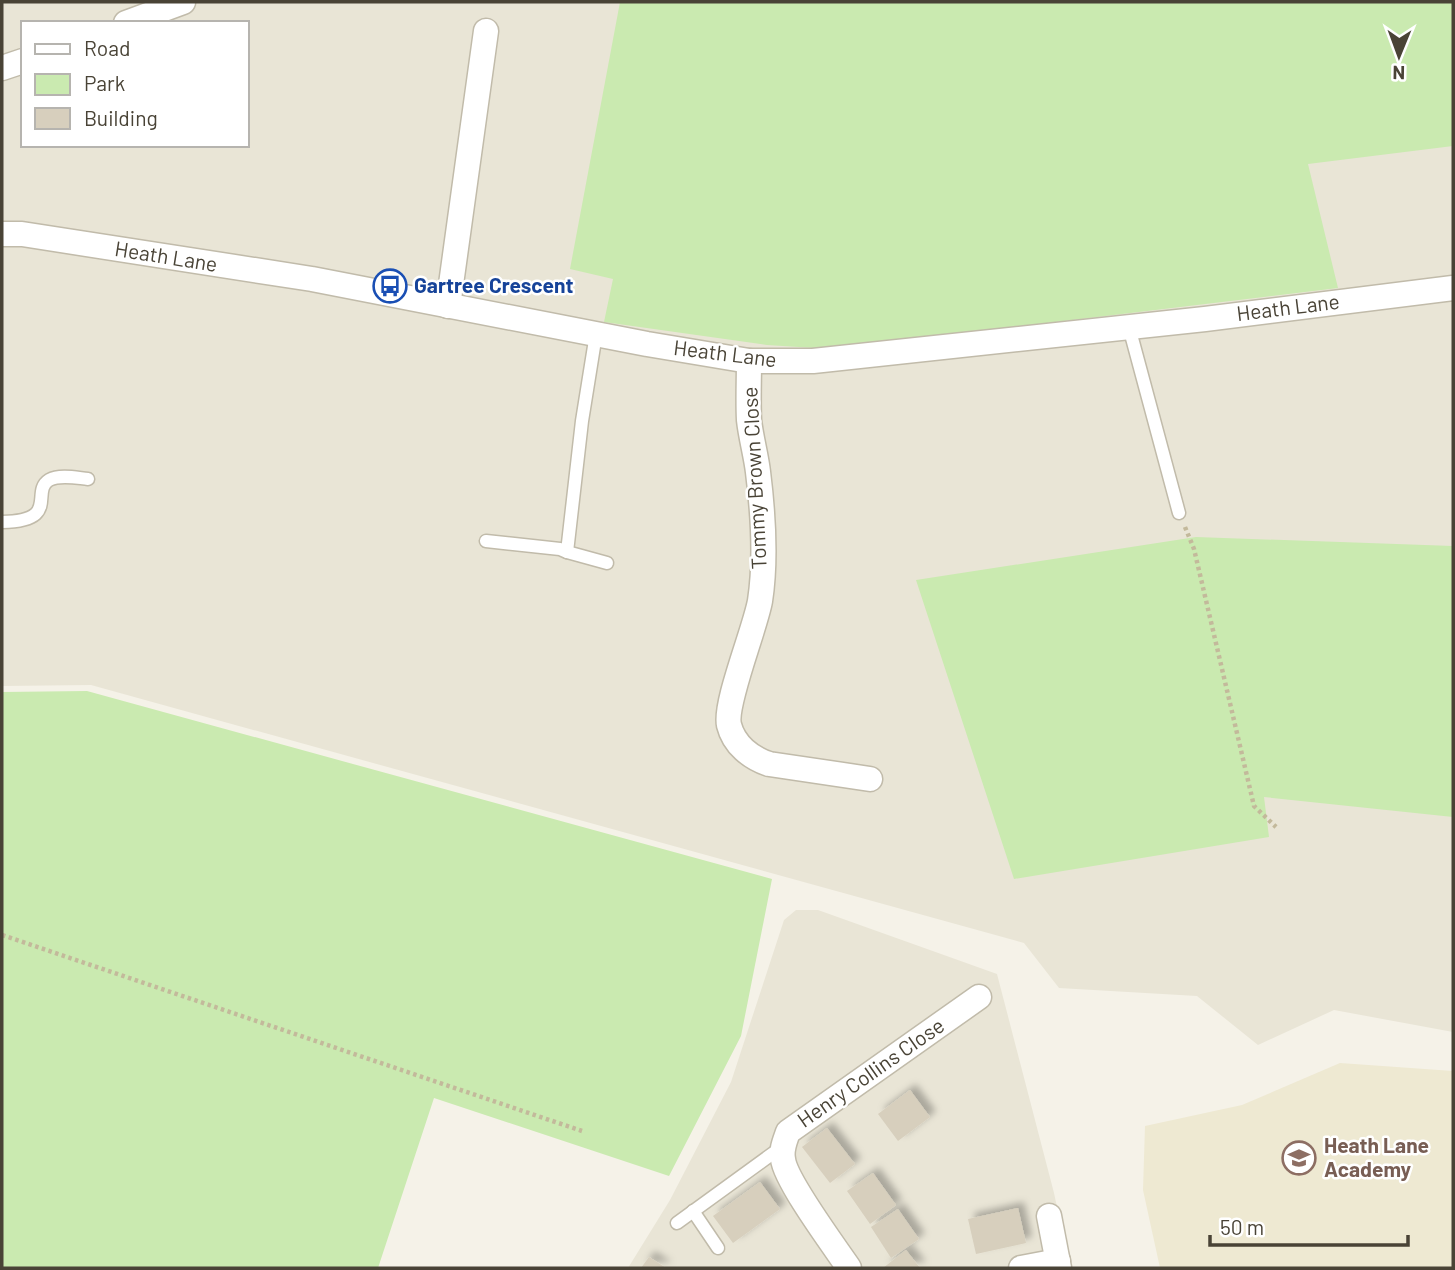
<svg xmlns="http://www.w3.org/2000/svg" width="1455" height="1270" viewBox="0 0 1455 1270" font-family="Barlow,sans-serif">
	<style>
		.residential { fill: #e9e5d6; fill-rule: evenodd }
		.education { fill: #eee9d2 }
		.green { fill: #caeab0 }
		.building { fill: #d7cfbd; filter: url(#shadow) }
		.lines { fill: none; stroke-linecap: round; stroke-linejoin: round }
		.lane-casing { stroke: #c1bbaa; stroke-width: 15 }
		.street-casing { stroke: #c1bbaa; stroke-width: 27 }
		.path { stroke: #c3b99b; stroke-width: 4.5; stroke-dasharray: 3.5 3.5; stroke-linecap: butt }
		.lane { stroke: #fff; stroke-width: 12 }
		.street { stroke: #fff; stroke-width: 24 }
		.labels { text-anchor: middle; stroke-width: 5; stroke-linejoin: round; paint-order: stroke }
		.street-label { font-size: 21px; fill: #494336; stroke: #fff }
		.transit-label { font-size: 21px; font-weight: bold; fill: #164399; stroke: #fff; text-anchor: start }
		.education-label { font-size: 21px; font-weight: bold; fill: #785e54; stroke: #fff; text-anchor: start }
	</style>
	<defs>
		<filter id="shadow"><feDropShadow dx="6" dy="-6" stdDeviation="3.5" flood-color="#0004"/></filter>
	</defs>
	<rect width="100%" height="100%" fill="#f5f2e8"/>
	<!-- residential -->
	<g class="residential">
		<path d="M2,2H1453V1032L1334,1010L1258,1045L1197,996L1059,988L1024,943L91,685L2,686ZM23,23H247V145H23Z"/>
		<polygon points="796,910 818,910 997,974 1054,1193 1070,1268 628,1268 670,1200 731,1082 784,920"/>
	</g>
	<!-- education -->
	<polygon class="education" points="1340,1063 1453,1071 1453,1268 1160,1268 1143,1190 1145,1126 1242,1105"/>
	<!-- green -->
	<g class="green">
		<polygon points="620,2 1453,2 1453,146 1308,164 1338,288 830,349 767,345 604,322 613,279 570,269"/>
		<polygon points="1196,537 1453,546 1453,817 1264,797 1269,837 1014,879 916,580"/>
		<polygon points="87,691 772,879 741,1036 669,1176 434,1098 378,1268 2,1268 2,692"/>
	</g>
	<!-- building -->
	<g class="building">
		<polygon points="910,1090 930,1117 898,1141 878,1114"/>
		<polygon points="827,1128 855,1164 830,1183 802,1147"/>
		<polygon points="873,1173 896,1205 870,1224 847,1191"/>
		<polygon points="760,1182 780,1209 733,1243 713,1216"/>
		<polygon points="1018,1208 1026,1243 976,1254 968,1219"/>
		<polygon points="898,1209 919,1239 891,1258 871,1227"/>
		<polygon points="906,1250 920,1268 883,1268"/>
		<polygon points="649,1257 666,1268 641,1268"/>
	</g>
	<g class="lines">
		<defs>
			<g id="lane">
				<polyline points="1129,327 1179,513"/>
				<path d="M2,522C61,521 30,492 49,480C60,474 77,478 88,479"/>
				<polyline points="486,541 560,549 567,552 582,421 596,334"/>
				<polyline points="567,552 607,563"/>
				<polyline points="693,1211 718,1248"/>
				<polyline points="677,1223 783,1146"/>
			</g>
			<g id="street">
				<polyline points="126,23 183,2"/>
				<polyline points="2,68 23,61"/>
				<polyline points="2,234 22,234 312,279 647,344 749,361 813,361 1205,319 1453,288"/>
				<polyline points="448,306 486,31"/>
				<path d="M749,361C749,380 748,400 749,420C751,438 756,455 758,472C763,512 766,562 760,601C755,629 724,704 729,725C734,745 751,758 769,764L870,779"/>
				<polyline points="1049,1216 1059,1268"/>
				<path d="M849,1268C834,1246 785,1180 783,1159C781,1149 785,1141 788,1132L979,997"/>
				<polyline points="1021,1268 1058,1261"/>
			</g>
		</defs>
		<!-- lane casing -->
		<use href="#lane" class="lane-casing"/>
		<!-- street casing -->
		<use href="#street" class="street-casing"/>
		<!-- path -->
		<g class="path">
			<polyline points="1185,527 1194,549 1254,806 1276,827"/>
			<polyline points="2,935 582,1131"/>
		</g>
		<!-- lane -->
		<use href="#lane" class="lane"/>
		<!-- street -->
		<use href="#street" class="street"/>
	</g>
	<!-- icons -->
	<defs>
		<symbol id="bus-ring" viewBox="-11 -11 22 22"><circle r="9.5" fill="#fff" stroke="#1a4fb4" stroke-width="1.5"/><path d="M-5-6H5V4H4V6H2V4H-2V6H-4V4H-5ZM-3.5-4V0h7V-4ZM-3.5 1.2v1.5H-2V1.2ZM2 1.2v1.5H3.5V1.2Z" fill="#1a4fb4"/></symbol>
		<symbol id="school-ring" viewBox="-11 -11 22 22"><circle r="9.5" fill="#fff" stroke="#8d6e63" stroke-width="1.5"/><path d="M0-5L7-2L0 1L-7-2ZM-4 1L0 2.5L4 1V4Q0 6-4 4Z" fill="#8d6e63"/></symbol>
	</defs>
	<g fill-rule="evenodd">
		<use href="#bus-ring" x="371" y="267" width="38" height="38"/>
		<use href="#school-ring" x="1280" y="1139" width="38" height="38"/>
	</g>
	<g class="labels">
		<!-- street labels -->
		<g class="street-label">
			<text transform="translate(166 257) rotate(9)" y="7">Heath Lane</text>
			<text transform="translate(1288 308) rotate(-7)" y="7">Heath Lane</text>
			<text transform="translate(725 354) rotate(7)" y="7">Heath Lane</text>
			<text transform="translate(755 478) rotate(-93)" y="7">Tommy Brown Close</text>
			<text transform="translate(871 1073) rotate(-35)" y="7">Henry Collins Close</text>
		</g>
		<!-- transit labels -->
		<g class="transit-label">
			<text x="414" y="293">Gartree Crescent</text>
		</g>
		<!-- education labels -->
		<g class="education-label">
			<text x="1324" y="1153">Heath Lane<tspan x="1324" dy="24">Academy</tspan></text>
		</g>
	</g>
	<!-- border -->
	<rect width="1455" height="1270" fill="none" stroke="#494336" stroke-width="7"/>
	<!-- legend -->
	<rect x="21" y="21" width="228" height="126" fill="#ffffff" stroke="#b6b4af" stroke-width="2"/>
	<rect x="35" y="44" width="35" height="10" fill="#ffffff" stroke="#b6b4af" stroke-width="2"/>
	<text x="84" y="56" font-size="21" fill="#494336">Road</text>
	<rect x="35" y="74" width="35" height="21" fill="#caeab0" stroke="#b6b4af" stroke-width="2"/>
	<text x="84" y="91" font-size="21" fill="#494336">Park</text>
	<rect x="35" y="108" width="35" height="21" fill="#d7cfbd" stroke="#b6b4af" stroke-width="2"/>
	<text x="84" y="126" font-size="21" fill="#494336">Building</text>
	<!-- north arrow -->
	<g transform="translate(1399 56) rotate(181)" stroke="#ffffff" stroke-width="5" paint-order="stroke">
	<path d="M0-5L12 26L0 18L-12 26Z" fill="#494336"/>
	<text y="-10" font-size="19" font-weight="bold" text-anchor="middle" fill="#494336">N</text>
	</g>
	<!-- scale -->
	<path d="M1210 1235v10h198v-10" fill="none" stroke="#494336" stroke-width="3.5"/>
	<text x="1220" y="1235" font-size="21" fill="#494336" stroke="#ffffff" stroke-width="5" paint-order="stroke">50 m</text>
</svg>
